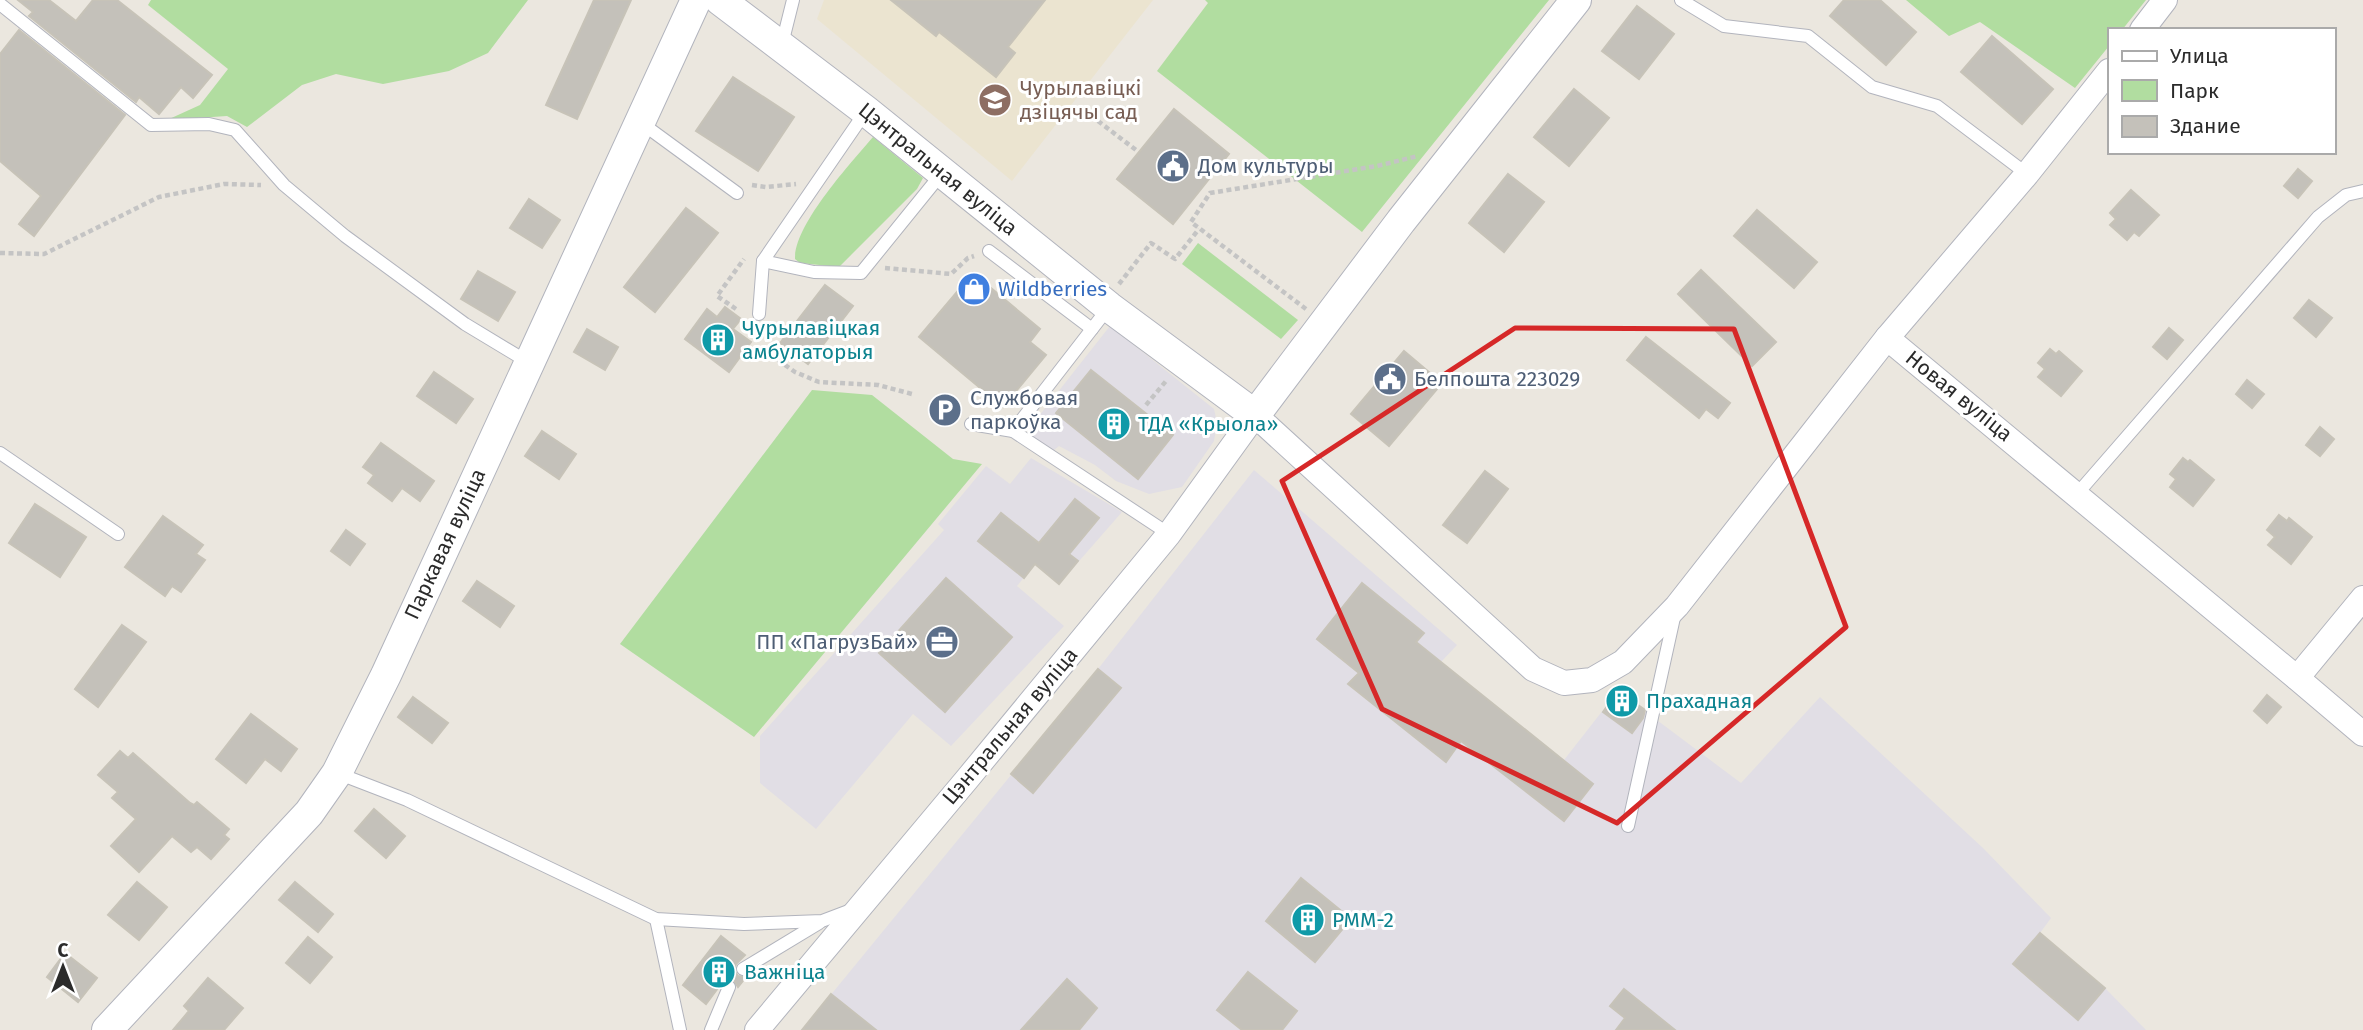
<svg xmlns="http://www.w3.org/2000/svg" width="2363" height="1030" viewBox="0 0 2363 1030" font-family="'Fira Sans',sans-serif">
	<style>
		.industrial { fill: #e1dee5 }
		.education { fill: #ebe4d0 }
		.green { fill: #b1dda0 }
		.building { fill: #c4c1ba; stroke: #c7c3b8; stroke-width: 2 }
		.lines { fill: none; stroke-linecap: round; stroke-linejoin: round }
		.service-casing { stroke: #b2b4bd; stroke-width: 14 }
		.minor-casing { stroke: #b2b4bd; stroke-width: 26 }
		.tertiary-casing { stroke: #b2b4bd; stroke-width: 32 }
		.path { stroke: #c4c4c4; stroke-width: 4.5; stroke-dasharray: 5 3.5; stroke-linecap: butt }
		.service { stroke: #fff; stroke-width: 12 }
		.minor { stroke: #fff; stroke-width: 24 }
		.tertiary { stroke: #fff; stroke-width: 30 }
		.marked { fill: none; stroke: #d62828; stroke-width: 5; stroke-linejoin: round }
		.labels { text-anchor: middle; stroke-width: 6; stroke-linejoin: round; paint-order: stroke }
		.education-label { font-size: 21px; fill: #785e54; stroke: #fff; text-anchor: start }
		.service-label { font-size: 21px; fill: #4e5e75; stroke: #fff; text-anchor: start }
		.street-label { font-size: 21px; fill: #2b2b2b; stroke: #fff }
		.shop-label { font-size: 21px; fill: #366cbe; stroke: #fff; text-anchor: start }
		.culture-label { font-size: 21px; fill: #0d838f; stroke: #fff; text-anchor: start }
	</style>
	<rect width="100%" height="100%" fill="#ebe7df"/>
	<!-- industrial -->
	<g class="industrial">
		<polygon points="1110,326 1214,409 1217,423 1214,441 1182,487 1149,494 1116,481 1095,465 1059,446 1054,450 1033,439 1028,430"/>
		<polygon points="1031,458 1122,512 1059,584 1035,564 1017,586 1064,626 951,746 913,714 816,829 760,783 760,736 944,530 938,524 986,466 1010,484"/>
		<polygon points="1254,470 1457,645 1441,662 1564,760 1618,691 1741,783 1820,697 1983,848 2051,918 2040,933 2105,988 2146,1030 802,1030 1098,669"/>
	</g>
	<!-- education -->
	<polygon class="education" points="824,0 1153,0 1012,181 817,19"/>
	<!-- green -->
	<g class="green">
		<polygon points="151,0 528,0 488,53 449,71 383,84 336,74 302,85 247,127 227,116 167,120 200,105 228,69 148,5"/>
		<polygon points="1205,0 1549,0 1362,232 1157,71 1208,3"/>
		<polygon points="1906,0 2146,0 2122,30 2109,30 2109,46 2075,88 1980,22 1949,36"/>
		<path d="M873,137L923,178L917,189L839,267L800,263L795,259C794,225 850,164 873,137Z"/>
		<polygon points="1198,243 1298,320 1281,339 1182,264"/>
		<polygon points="812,390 872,395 953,459 982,464 754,737 620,644"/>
	</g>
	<!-- building -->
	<g class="building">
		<polygon points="18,0 49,0 76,21 93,0 117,0 212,75 193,98 181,87 159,114 139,97 136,102 29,16 33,12"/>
		<polygon points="594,0 631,0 577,119 546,105"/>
		<polygon points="891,0 1045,0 1008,47 1015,53 996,77 939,32 936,36"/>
		<polygon points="1844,0 1880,0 1916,32 1886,65 1830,16"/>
		<polygon points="1637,6 1674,34 1639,79 1602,51"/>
		<polygon points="19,30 125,115 34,236 19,224 41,196 0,161 0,54"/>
		<polygon points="1992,36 2053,89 2022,124 1961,72"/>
		<polygon points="733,77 794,117 758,171 696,131"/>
		<polygon points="1574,89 1609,118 1569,166 1534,137"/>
		<polygon points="1174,109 1229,154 1173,224 1117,179"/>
		<polygon points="2298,169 2312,181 2298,198 2284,186"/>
		<polygon points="1508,174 1544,202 1504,252 1469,223"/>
		<polygon points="2131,190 2159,215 2139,236 2134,232 2127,240 2110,225 2116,219 2110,213"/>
		<polygon points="529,199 560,220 542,248 510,228"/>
		<polygon points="686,208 718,233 655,312 624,287"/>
		<polygon points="1757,210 1817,262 1794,288 1734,236"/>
		<polygon points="1701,270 1776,342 1752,366 1678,294"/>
		<polygon points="478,271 515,292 498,321 461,299"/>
		<polygon points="973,273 1040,329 1030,342 1046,355 1003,407 919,337"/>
		<polygon points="825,285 853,306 808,364 780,343"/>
		<polygon points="2309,300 2332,318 2316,337 2294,318"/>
		<polygon points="725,307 741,319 733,329 751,342 729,372 685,339 707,309 717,317"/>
		<polygon points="2169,328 2183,340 2167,359 2153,347"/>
		<polygon points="587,329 618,347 605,370 574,352"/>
		<polygon points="1646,337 1730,403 1718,418 1706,409 1699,418 1627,360"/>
		<polygon points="2050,349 2056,354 2059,351 2082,371 2061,396 2038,377 2045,369 2038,363"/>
		<polygon points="1404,351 1442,383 1389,446 1351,414"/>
		<polygon points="1091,370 1173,435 1138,479 1056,413"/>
		<polygon points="434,372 473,399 456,423 417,396"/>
		<polygon points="2247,380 2264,394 2252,408 2236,394"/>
		<polygon points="2320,427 2334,439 2320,456 2306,445"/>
		<polygon points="542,431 576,454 559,479 525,456"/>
		<polygon points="381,443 434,481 420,501 402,488 392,501 368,483 374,475 363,467"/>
		<polygon points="2183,458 2188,462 2190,460 2214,480 2193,506 2170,487 2176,479 2170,474"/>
		<polygon points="1485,471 1508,489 1467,543 1443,525"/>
		<polygon points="1075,499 1099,518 1069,554 1078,561 1059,584 1035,564 1024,578 978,541 1001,513 1039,543"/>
		<polygon points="35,504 86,537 60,577 9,543"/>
		<polygon points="2279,515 2287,521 2289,518 2312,537 2291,564 2268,545 2275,537 2267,530"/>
		<polygon points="163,516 203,545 196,554 205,560 181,592 172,586 165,596 125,567"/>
		<polygon points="346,530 365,544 350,565 331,551"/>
		<polygon points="946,578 1012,637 945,712 879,653"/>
		<polygon points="477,581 514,606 500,627 463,601"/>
		<polygon points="1362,583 1424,633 1416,642 1593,784 1564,821 1461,741 1446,762 1348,684 1359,673 1317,639"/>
		<polygon points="122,625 146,642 98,707 75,689"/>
		<polygon points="1098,669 1121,688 1033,793 1011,774"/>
		<polygon points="1618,691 1645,710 1643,718 1632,733 1603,712"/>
		<polygon points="2267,695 2281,707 2267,723 2254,711"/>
		<polygon points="413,697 448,723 432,743 398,717"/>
		<polygon points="251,714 297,749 281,771 265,759 246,783 216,759"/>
		<polygon points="120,751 128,758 133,753 190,803 194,805 197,802 229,829 224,835 229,839 211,859 197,847 191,852 172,836 139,872 111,846 136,819 112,798 118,792 98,775"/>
		<polygon points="374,809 405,836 386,858 355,831"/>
		<polygon points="1301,878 1351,919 1315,962 1266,921"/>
		<polygon points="137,882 167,907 139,940 108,915"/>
		<polygon points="295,882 333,914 318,932 279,900"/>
		<polygon points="2040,933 2105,988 2078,1020 2013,964"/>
		<polygon points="721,936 745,955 736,964 734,970 738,976 746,977 738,987 733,979 724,980 706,1004 683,985"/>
		<polygon points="308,937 332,957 310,983 286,963"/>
		<polygon points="65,953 97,978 78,1002 47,977"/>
		<polygon points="1248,972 1297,1011 1282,1030 1242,1030 1217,1010"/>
		<polygon points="208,978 243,1008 224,1030 173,1030 189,1011 184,1006"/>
		<polygon points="1067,979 1097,1008 1079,1030 1021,1030"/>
		<polygon points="1624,989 1675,1030 1616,1030 1625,1018 1610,1006"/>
		<polygon points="831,994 876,1030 802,1030"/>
	</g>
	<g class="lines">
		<defs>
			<g id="service">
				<polyline points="1681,0 1724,26 1808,36 1872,87 1937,106 2027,174"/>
				<polyline points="0,4 151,125 209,124 235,130 284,185 345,236 465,324 528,362"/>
				<polyline points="782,44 793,0"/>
				<polyline points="640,122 737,193"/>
				<polyline points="989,251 1092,329"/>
				<polyline points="763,261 814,272 861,273 942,173"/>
				<polyline points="1109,307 1013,431 1169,534"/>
				<polyline points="759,314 763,261 866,111"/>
				<polyline points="971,424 1013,431"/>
				<polyline points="0,453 118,534"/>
				<polyline points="2077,494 2318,217 2346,195 2363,191"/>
				<polyline points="337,773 407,800 656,919 744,924 822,921 851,910"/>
				<polyline points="1628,826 1675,613"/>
				<polyline points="656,919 680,1030"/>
				<polyline points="743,969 819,923"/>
				<polyline points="711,1030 729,987"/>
			</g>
			<g id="minor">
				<polyline points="2142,30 2165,0"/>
				<polyline points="1887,338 2297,678"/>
				<polyline points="2363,598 2297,678 2363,734"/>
				<polyline points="757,1030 968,778 1169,534 1255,415 1533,669 1564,683 1592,680 1623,662 1677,606 1887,338 2027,174 2109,71"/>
			</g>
			<g id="tertiary">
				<polyline points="720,0 866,111 1109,307 1255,415 1401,221 1576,0"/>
				<polyline points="107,1030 309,813 337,773 386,675 696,0"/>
			</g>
		</defs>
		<!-- service casing -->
		<use href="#service" class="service-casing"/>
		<!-- minor casing -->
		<use href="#minor" class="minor-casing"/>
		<!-- tertiary casing -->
		<use href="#tertiary" class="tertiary-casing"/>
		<!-- path -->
		<g class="path">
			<polyline points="1098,121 1136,150"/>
			<polyline points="752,185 766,187 796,184"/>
			<polyline points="0,253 44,254 159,197 224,184 261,185"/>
			<polyline points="885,268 951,274 968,258 974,256"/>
			<polyline points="1119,284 1151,243 1175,259 1199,229"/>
			<polyline points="736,309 717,296 744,259"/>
			<polyline points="1306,309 1191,222 1210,193 1377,166 1418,156"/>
			<polyline points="771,355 795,372 819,382 878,385 912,394"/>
			<polyline points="1146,405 1166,381"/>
		</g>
		<!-- service -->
		<use href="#service" class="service"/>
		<!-- minor -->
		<use href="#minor" class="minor"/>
		<!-- tertiary -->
		<use href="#tertiary" class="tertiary"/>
	</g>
	<!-- marked area -->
	<path class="marked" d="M1515,328L1734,329L1846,627L1617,823L1382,709L1282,481Z"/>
	<!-- icons -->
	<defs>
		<symbol id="school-disc" viewBox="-11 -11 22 22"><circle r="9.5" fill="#8d6e63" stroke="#fff"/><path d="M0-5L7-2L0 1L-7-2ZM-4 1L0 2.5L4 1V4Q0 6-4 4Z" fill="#fff"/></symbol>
		<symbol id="civic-disc" viewBox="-11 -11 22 22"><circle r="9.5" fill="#5c6f8a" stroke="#fff"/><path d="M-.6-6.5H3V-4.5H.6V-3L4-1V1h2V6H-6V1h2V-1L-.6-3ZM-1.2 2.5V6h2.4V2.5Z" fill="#fff"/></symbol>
		<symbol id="shop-disc" viewBox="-11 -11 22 22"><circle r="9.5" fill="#3f7fe0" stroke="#fff"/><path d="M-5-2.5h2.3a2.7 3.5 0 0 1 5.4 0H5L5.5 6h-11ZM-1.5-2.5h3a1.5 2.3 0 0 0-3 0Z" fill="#fff"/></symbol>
		<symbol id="building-disc" viewBox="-11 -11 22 22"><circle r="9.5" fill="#0f9aa8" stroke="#fff"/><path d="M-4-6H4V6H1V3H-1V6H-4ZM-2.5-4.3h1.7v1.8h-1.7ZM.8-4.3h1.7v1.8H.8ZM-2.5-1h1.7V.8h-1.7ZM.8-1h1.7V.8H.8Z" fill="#fff"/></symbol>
		<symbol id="parking-disc" viewBox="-11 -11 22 22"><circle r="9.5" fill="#5c6f8a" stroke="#fff"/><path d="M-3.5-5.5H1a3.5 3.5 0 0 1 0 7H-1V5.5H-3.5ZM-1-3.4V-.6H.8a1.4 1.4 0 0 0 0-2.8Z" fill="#fff"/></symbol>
		<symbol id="office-disc" viewBox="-11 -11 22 22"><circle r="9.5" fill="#5c6f8a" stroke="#fff"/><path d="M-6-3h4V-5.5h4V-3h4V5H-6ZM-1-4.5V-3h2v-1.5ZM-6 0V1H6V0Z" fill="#fff"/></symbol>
	</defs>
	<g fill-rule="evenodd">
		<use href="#school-disc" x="976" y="81" width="38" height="38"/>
		<use href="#civic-disc" x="1154" y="147" width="38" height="38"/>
		<use href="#shop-disc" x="955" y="270" width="38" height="38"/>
		<use href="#building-disc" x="699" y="321" width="38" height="38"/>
		<use href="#civic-disc" x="1371" y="360" width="38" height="38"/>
		<use href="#parking-disc" x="926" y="391" width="38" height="38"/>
		<use href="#building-disc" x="1095" y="405" width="38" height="38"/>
		<use href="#office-disc" x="923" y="623" width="38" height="38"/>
		<use href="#building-disc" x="1603" y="682" width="38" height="38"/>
		<use href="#building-disc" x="1289" y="901" width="38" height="38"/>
		<use href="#building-disc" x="700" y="953" width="38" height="38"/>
	</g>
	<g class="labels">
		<!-- education labels -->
		<g class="education-label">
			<text x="1020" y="95">Чурылавіцкі<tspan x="1020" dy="24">дзіцячы сад</tspan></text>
		</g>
		<!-- service labels -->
		<g class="service-label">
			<text x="1198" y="173">Дом культуры</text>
			<text x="1414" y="386">Белпошта 223029</text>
			<text x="970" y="405">Службовая<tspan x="970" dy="24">паркоўка</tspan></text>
			<text x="918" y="649" text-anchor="end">ПП «ПагрузБай»</text>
		</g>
		<!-- street labels -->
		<g class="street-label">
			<text transform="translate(938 169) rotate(39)" y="7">Цэнтральная вуліца</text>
			<text transform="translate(1959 396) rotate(39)" y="7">Новая вуліца</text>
			<text transform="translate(445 544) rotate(-65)" y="7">Паркавая вуліца</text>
			<text transform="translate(1010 726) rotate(-50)" y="7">Цэнтральная вуліца</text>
		</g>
		<!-- shop labels -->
		<g class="shop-label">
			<text x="998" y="296">Wildberries</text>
		</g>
		<!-- culture labels -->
		<g class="culture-label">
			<text x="742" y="335">Чурылавіцкая<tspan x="742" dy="24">амбулаторыя</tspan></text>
			<text x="1138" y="431">ТДА «Крыола»</text>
			<text x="1646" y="708">Прахадная</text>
			<text x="1332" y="927">РММ-2</text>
			<text x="744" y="979">Важніца</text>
		</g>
	</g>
	<!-- legend -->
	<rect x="2108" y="28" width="228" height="126" fill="#ffffff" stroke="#aaaaaa" stroke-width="2"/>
	<rect x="2122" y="51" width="35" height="10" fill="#ffffff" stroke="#aaaaaa" stroke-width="2"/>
	<text x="2170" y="63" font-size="21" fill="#2b2b2b">Улица</text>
	<rect x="2122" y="80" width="35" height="21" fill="#b1dda0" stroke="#aaaaaa" stroke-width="2"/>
	<text x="2170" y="98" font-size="21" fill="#2b2b2b">Парк</text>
	<rect x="2122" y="116" width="35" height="21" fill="#c4c1ba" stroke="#aaaaaa" stroke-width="2"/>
	<text x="2170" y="133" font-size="21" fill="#2b2b2b">Здание</text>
	<!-- north arrow -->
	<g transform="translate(63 967)" stroke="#ffffff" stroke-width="5" paint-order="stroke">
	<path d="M0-5L12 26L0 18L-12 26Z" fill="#2b2b2b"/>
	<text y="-10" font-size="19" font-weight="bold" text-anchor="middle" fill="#2b2b2b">С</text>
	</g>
</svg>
